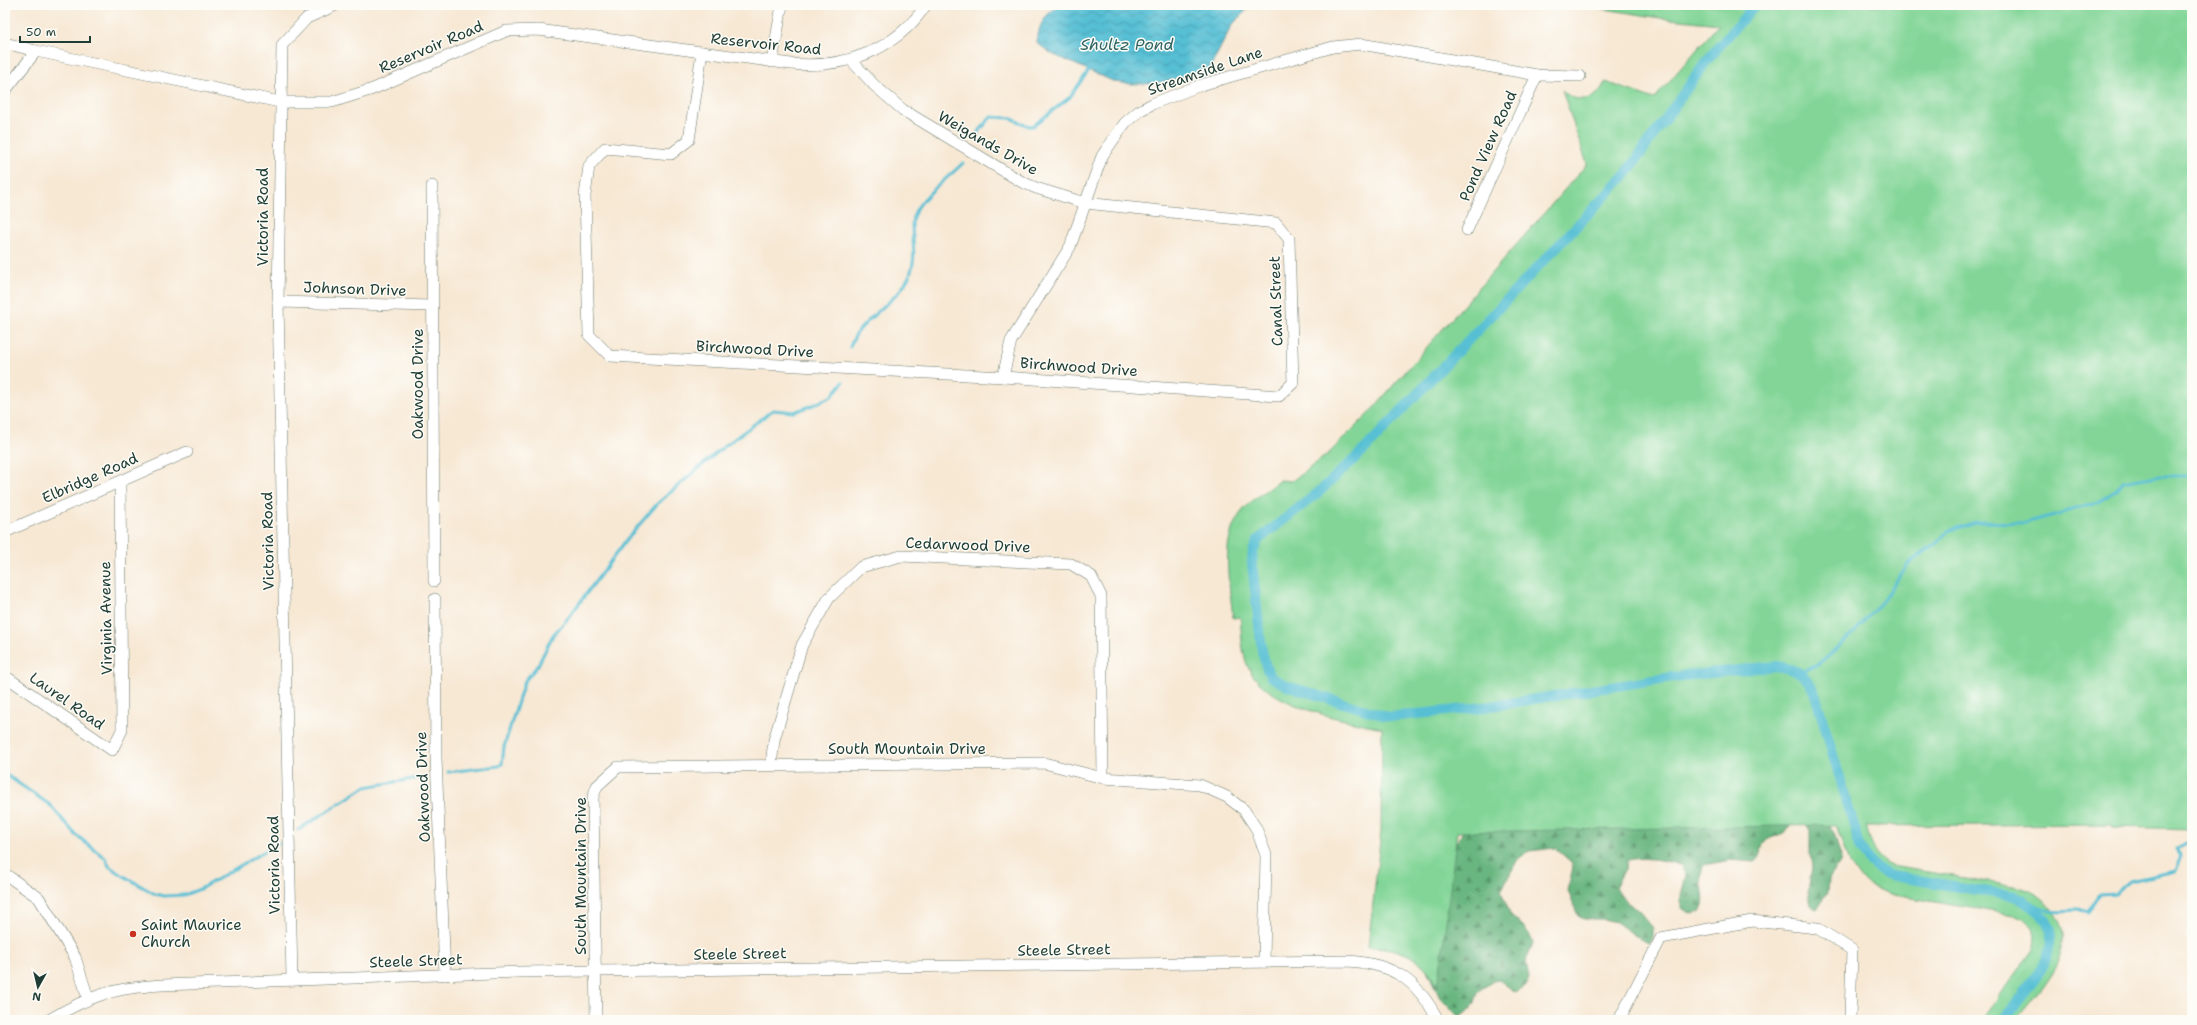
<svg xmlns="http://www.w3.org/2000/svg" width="2197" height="1025" viewBox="0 0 2197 1025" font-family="'Shantell Sans',sans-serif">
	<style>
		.forest { fill: url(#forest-firs); stroke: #447a5a }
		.park { fill: #82d597; stroke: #508966 }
		.water { fill: url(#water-waves); stroke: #3b7e84 }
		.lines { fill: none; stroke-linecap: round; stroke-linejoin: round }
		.stream { stroke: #57bfd4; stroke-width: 3 }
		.canal { stroke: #57bfd4; stroke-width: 10 }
		.street-casing { stroke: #6b796c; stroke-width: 12 }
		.street { stroke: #fff; stroke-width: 11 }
		.poi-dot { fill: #c8321e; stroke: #fdfcf7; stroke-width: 1.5 }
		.labels { text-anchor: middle; stroke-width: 3; stroke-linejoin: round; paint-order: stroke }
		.street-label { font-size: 15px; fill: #1f3d34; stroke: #fdfcf7 }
		.poi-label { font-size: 15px; fill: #1f3d34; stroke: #fdfcf7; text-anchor: start }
		.water-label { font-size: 16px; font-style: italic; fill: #306464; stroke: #fdfcf7 }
	</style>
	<defs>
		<pattern id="forest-firs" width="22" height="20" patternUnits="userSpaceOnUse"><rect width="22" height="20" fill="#69b680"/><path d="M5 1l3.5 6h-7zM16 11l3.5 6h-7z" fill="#56956a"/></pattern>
		<pattern id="water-waves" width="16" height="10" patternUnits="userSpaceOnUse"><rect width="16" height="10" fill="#57bfd4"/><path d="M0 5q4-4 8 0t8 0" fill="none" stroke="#479cad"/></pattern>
	</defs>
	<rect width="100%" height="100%" fill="#fdfcf7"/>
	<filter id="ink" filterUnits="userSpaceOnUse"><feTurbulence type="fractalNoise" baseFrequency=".025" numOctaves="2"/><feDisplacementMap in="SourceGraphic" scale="8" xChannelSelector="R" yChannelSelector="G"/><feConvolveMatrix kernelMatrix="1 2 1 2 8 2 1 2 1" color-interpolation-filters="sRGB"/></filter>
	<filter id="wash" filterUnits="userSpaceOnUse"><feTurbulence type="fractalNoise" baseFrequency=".012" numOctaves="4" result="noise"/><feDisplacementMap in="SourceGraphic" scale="16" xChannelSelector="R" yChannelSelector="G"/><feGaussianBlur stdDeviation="0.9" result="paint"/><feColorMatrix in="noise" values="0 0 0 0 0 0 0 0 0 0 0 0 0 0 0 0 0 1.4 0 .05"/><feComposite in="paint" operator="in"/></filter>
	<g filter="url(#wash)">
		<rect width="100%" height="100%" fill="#f7e8d4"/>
		<!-- forest -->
		<path class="forest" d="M1828,822L1834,833L1841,857L1840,863L1829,879L1828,892L1818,907L1815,908L1811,904L1808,892L1812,867L1810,854V831L1807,825H1791C1783,838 1771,835 1765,842C1759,849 1762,857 1754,862L1730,860L1704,865C1695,880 1711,900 1699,912L1692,914L1681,908V895L1686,876L1682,866C1672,861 1637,855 1627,861L1626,867L1615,887L1624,900L1639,911L1653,928V938L1649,943L1640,939L1616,922L1603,919H1584L1578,916L1568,891L1573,867L1570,861L1555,848L1529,851L1518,859L1501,891L1510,914L1524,927L1531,937L1533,943L1526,961L1529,979L1526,985L1515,992L1499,980L1493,981L1482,989L1478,993L1474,1005L1459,1017L1440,998L1426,968L1456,844L1462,833L1472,825Z"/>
		<!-- park -->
		<path class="park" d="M1579,5H2192V829L2113,827V824L1866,826C1871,843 1874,858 1892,866L2019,887C2036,892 2048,900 2057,916C2079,954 2037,992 2016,1020H1982L2034,947L2035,934L2031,926L2023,919L2014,915L1893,895L1872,887L1863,881L1849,863L1836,825L1457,832L1438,987C1425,958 1398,946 1368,947L1381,832L1382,728C1343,720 1268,707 1249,669C1241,653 1242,634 1240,617L1233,618C1230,584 1219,543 1240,514C1250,500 1267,490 1280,480L1292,481L1328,454L1371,411L1587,164L1562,90C1576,105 1598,101 1606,82L1654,99L1719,24L1661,18Z"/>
		<!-- water -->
		<path class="water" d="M1060,5H1251L1232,25L1209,70C1179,79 1148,88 1115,82L1052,54L1037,43C1038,25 1045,14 1060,5Z"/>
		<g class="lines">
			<!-- stream -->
			<g class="stream">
				<polyline points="977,134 991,117 1010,118 1026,125 1033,126 1070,97 1091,67"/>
				<path d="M850,347C852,342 854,337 857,333C872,312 900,299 910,274C917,257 912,240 912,223C912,202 950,177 963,163"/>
				<polyline points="1800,673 1818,664 1853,634 1884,599 1908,564 1937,543 1948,531 1976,522 2025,523 2094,504 2117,490 2123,482 2156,476 2192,476"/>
				<polyline points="448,772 499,766 502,764 504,747 524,682 538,665 553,635 569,617 627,539 658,503 721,449 773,410 794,412 813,405 832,396 843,382"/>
				<polyline points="5,774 50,805 75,834 106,859 109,866 117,872 155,894 164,896 184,895 200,889 279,843"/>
				<polyline points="298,830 365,787 425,777"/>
				<path d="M2031,904C2037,905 2043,908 2049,910C2062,913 2075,907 2088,912L2100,894L2115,893L2130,881L2175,871L2181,855L2177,849L2192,841"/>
			</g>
			<!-- canal -->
			<path class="canal" d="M1755,5L1708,59L1626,174L1365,449L1319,492L1258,540L1253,552L1252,563L1262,651L1267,670L1271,677L1287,686L1389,717L1485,707L1673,677L1776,666C1799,670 1806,673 1815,694L1860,846C1866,861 1877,870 1892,876L2014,896C2087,930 2035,977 2004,1020"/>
		</g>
	</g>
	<g filter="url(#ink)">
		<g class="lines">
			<defs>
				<g id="street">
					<path d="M5,43L36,51L280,102H332L373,89L506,31L538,30L791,64C844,69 895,51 926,5"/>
					<polyline points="702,52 689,140 671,154 605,148 589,166 585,196 589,335 610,356 1003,377 1279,396 1293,383 1289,239 1276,223 1085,203 1036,188 1022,182 903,110 874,85 851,60"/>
					<polyline points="772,62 782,5"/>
					<polyline points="5,91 36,51"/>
					<polyline points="432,186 434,581"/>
					<polyline points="1467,230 1537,75"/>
					<polyline points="278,302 432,306"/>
					<polyline points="1003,377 1011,341 1070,247 1102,156 1125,123 1139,111 1152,104 1201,85 1333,47 1361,44 1537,75 1580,76"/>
					<polyline points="5,532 187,452"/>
					<polyline points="435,599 436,758 445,975"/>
					<polyline points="5,676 112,750 122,730 120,482"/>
					<polyline points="771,765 774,740 802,645 829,598 861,567 901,556 1071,564 1091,576 1101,596 1103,778"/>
					<polyline points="5,874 39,898 75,957 88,998"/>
					<polyline points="292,980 278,302 282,45 307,18 336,5"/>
					<path d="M49,1020C91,995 113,988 162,985L520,972L1348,961C1394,964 1417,980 1438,1020"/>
					<polyline points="596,1020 593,797 597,786 618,767 1044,763 1103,778 1200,785 1227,797 1244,810 1256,828 1266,855 1264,962"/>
					<polyline points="1619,1020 1661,938 1752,921 1817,928 1852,950 1850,1020"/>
				</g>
			</defs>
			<!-- street casing -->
			<use href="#street" class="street-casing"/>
			<!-- street -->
			<use href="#street" class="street"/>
		</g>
	</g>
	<!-- markers -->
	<circle class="poi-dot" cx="133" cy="934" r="4"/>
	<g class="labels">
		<!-- street labels -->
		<g class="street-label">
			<text transform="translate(766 44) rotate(6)" y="5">Reservoir Road</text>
			<text transform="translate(431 47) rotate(-23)" y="5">Reservoir Road</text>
			<text transform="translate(1205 71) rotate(-19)" y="5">Streamside Lane</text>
			<text transform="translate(988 143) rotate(30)" y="5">Weigands Drive</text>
			<text transform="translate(1488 146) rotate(-66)" y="5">Pond View Road</text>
			<text transform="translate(263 217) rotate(-90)" y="5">Victoria Road</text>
			<text transform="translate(355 289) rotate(2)" y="5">Johnson Drive</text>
			<text transform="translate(1276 301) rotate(-92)" y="5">Canal Street</text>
			<text transform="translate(755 349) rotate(3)" y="5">Birchwood Drive</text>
			<text transform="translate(1079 367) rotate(4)" y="5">Birchwood Drive</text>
			<text transform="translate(418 384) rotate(-90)" y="5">Oakwood Drive</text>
			<text transform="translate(90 478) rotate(-24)" y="5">Elbridge Road</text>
			<text transform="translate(268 541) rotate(-91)" y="5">Victoria Road</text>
			<text transform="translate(968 545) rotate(2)" y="5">Cedarwood Drive</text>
			<text transform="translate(106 618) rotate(-91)" y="5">Virginia Avenue</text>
			<text transform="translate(67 701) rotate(35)" y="5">Laurel Road</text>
			<text x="907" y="754">South Mountain Drive</text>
			<text transform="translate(423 787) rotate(-92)" y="5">Oakwood Drive</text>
			<text transform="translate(274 865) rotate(-91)" y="5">Victoria Road</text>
			<text transform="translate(581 876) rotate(-90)" y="5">South Mountain Drive</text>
			<text transform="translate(1064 950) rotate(-1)" y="5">Steele Street</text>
			<text transform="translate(740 954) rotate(-1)" y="5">Steele Street</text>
			<text transform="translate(416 961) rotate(-2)" y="5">Steele Street</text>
		</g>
		<!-- poi labels -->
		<g class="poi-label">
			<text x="141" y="930">Saint Maurice<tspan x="141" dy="17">Church</tspan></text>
		</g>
		<!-- water labels -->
		<g class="water-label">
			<text x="1127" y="50">Shultz Pond</text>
		</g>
	</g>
	<!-- margin -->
	<rect width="2197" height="1025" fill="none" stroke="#fdfcf7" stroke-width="20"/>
	<!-- north arrow -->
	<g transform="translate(38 987) rotate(188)" stroke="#fdfcf7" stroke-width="3" paint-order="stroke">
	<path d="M0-3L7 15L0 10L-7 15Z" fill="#1f3d34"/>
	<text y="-6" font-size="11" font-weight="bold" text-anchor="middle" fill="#1f3d34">N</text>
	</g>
	<!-- scale -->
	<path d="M20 36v6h70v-6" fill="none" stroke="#1f3d34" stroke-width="2"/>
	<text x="26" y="36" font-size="12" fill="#1f3d34" stroke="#fdfcf7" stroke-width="3" paint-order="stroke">50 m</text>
</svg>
